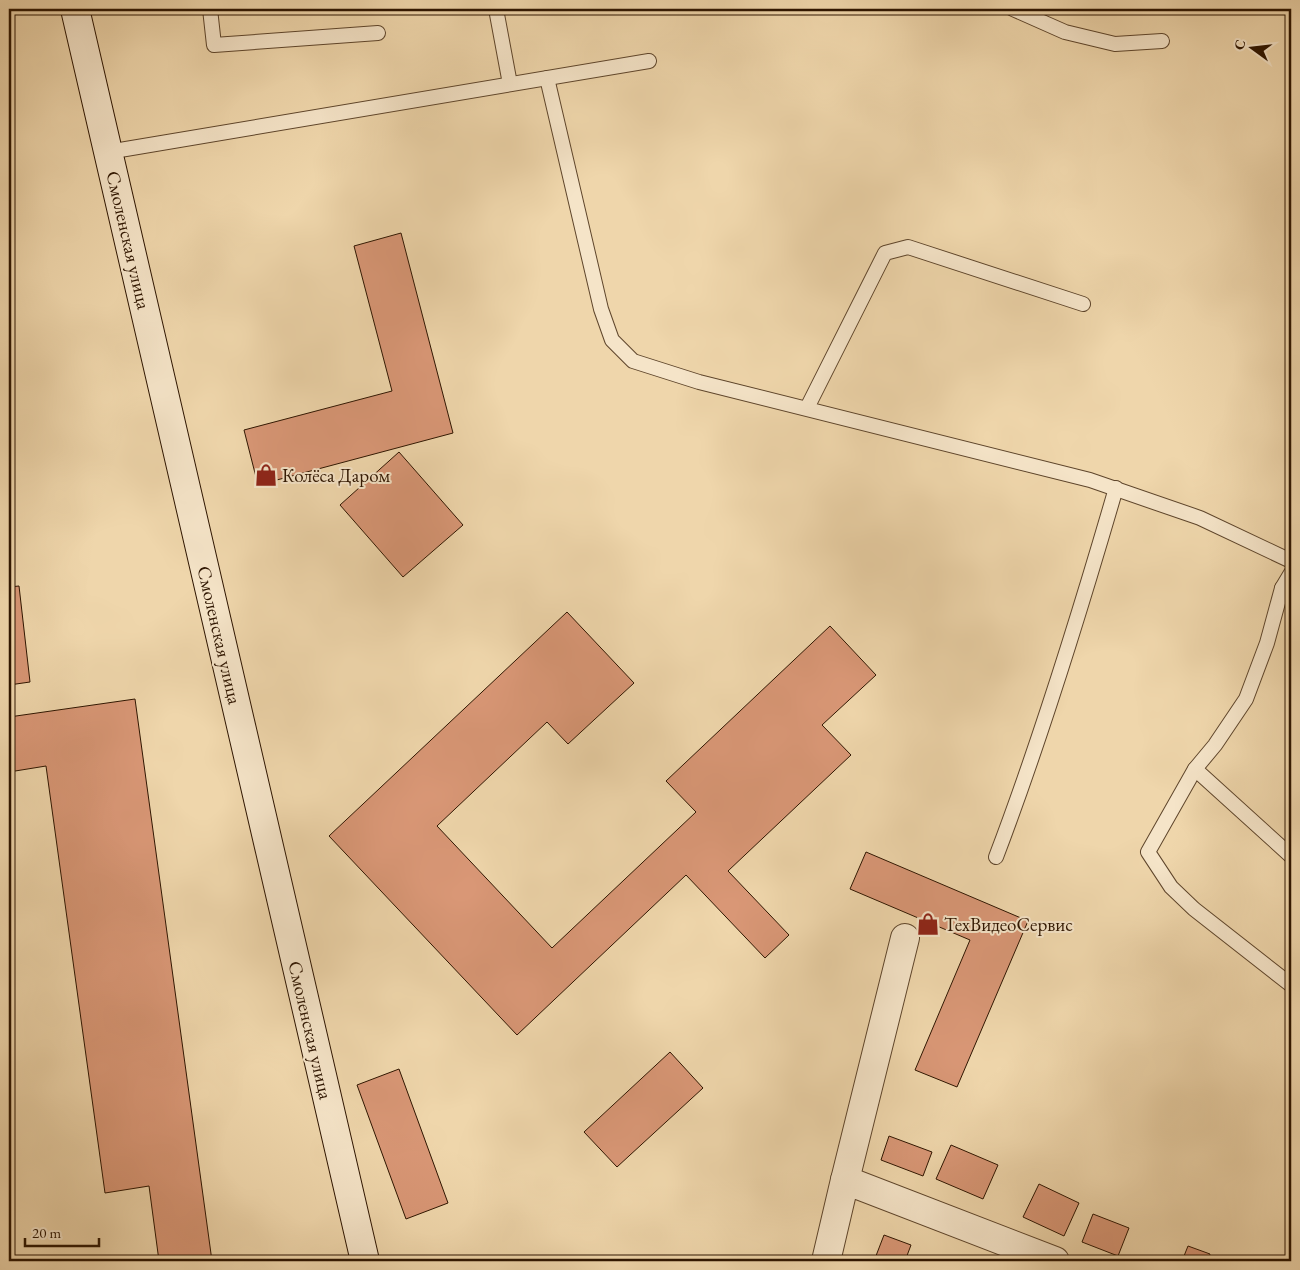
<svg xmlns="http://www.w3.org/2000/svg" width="1300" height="1270" viewBox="0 0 1300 1270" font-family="'EB Garamond',serif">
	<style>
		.building { fill: #d99776; stroke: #2e1500 }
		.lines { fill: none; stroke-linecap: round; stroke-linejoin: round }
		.lane-casing { stroke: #5e452b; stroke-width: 16 }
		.street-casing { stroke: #5e452b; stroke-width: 30 }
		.secondary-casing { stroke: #2e1500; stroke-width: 30 }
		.lane { stroke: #f5e4c8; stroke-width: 14 }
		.street { stroke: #f5e4c8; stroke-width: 28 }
		.secondary { stroke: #f5e4c8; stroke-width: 28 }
		.labels { text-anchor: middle; stroke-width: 4; stroke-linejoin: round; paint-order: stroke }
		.street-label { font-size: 19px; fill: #2e1500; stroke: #f5e4c8 }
		.poi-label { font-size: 19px; fill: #2e1500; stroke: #f5e4c8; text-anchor: start }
	</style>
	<rect width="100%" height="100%" fill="#efd6ab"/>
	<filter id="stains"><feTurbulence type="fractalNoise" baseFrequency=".004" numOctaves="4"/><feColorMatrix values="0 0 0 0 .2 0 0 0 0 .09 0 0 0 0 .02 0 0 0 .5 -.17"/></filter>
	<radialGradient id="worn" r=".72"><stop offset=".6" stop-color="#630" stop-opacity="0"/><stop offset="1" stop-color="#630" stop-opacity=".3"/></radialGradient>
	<!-- building -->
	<g class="building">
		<polygon points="401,233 453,433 258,485 244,430 392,391 354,246"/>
		<polygon points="399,452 463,525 403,577 340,505"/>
		<polygon points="19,586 30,682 9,685 9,587"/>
		<polygon points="567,612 634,683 568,744 547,722 437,826 552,948 696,812 666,781 830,626 876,675 822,725 851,755 728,871 789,935 765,958 686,875 517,1035 329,836"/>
		<polygon points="135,699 212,1261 159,1261 149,1186 105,1193 46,766 9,772 9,717"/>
		<polygon points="866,852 1028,921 957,1087 915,1070 970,940 850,889"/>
		<polygon points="670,1052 703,1088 617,1167 584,1132"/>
		<polygon points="399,1069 448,1203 406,1219 357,1085"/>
		<polygon points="889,1136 932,1152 923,1176 881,1160"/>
		<polygon points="951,1145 998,1165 983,1199 936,1179"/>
		<polygon points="1039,1184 1079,1203 1064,1236 1023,1217"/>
		<polygon points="1093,1214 1129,1228 1118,1256 1082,1242"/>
		<polygon points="884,1235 911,1245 905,1261 874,1261"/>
		<polygon points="1188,1246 1210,1254 1208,1261 1182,1261"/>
	</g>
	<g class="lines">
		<defs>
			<g id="lane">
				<polyline points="210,9 214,45 378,33"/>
				<polyline points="496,9 510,84"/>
				<polyline points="1013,9 1065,32 1115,44 1162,41"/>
				<polyline points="547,78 601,309 612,340 633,361 699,382 1090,480 1200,518 1291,561"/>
				<polyline points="108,152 649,61"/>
				<polyline points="807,408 885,253 908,247 1083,304"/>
				<polyline points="1291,573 1282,588 1291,592"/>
				<polyline points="1282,588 1267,643 1246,699 1215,745 1195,769 1148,852 1171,887 1194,909 1291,985"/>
				<polyline points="1195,769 1291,856"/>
				<path d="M996,857C1042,736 1080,612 1116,488"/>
			</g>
			<g id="street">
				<polyline points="845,1180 905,938"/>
				<polyline points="826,1261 845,1180 1055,1261"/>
			</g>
			<polyline id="secondary" points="75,9 365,1261"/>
		</defs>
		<!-- lane casing -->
		<use href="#lane" class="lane-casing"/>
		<!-- street casing -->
		<use href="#street" class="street-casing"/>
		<!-- secondary casing -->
		<use href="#secondary" class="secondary-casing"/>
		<!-- lane -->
		<use href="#lane" class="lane"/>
		<!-- street -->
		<use href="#street" class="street"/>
		<!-- secondary -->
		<use href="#secondary" class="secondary"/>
	</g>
	<!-- icons -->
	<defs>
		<symbol id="shop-bare" viewBox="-9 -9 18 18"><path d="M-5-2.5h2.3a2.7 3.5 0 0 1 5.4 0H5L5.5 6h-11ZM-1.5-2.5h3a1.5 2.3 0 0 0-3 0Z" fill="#8f2418" stroke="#f5e4c8" stroke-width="2.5" paint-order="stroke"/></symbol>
	</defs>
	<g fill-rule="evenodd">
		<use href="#shop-bare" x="250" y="459" width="32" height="32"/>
		<use href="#shop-bare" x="912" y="908" width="32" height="32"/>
	</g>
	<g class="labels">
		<!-- street labels -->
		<g class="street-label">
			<text transform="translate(129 240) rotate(77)" y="7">Смоленская улица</text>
			<text transform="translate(220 635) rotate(77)" y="7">Смоленская улица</text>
			<text transform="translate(311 1030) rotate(77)" y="7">Смоленская улица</text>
		</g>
		<!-- poi labels -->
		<g class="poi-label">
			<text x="282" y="482">Колёса Даром</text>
			<text x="944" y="931">ТехВидеоСервис</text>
		</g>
	</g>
	<!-- margin -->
	<rect width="1300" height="1270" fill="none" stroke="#efd6ab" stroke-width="30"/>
	<rect x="10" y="10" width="1280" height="1250" fill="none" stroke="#2e1500" stroke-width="2.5"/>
	<rect x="15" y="15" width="1270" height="1240" fill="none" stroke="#2e1500"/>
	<!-- north arrow -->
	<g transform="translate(1252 48) rotate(285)" stroke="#f5e4c8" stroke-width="4" paint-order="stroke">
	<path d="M0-4L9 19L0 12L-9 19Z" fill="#2e1500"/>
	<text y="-8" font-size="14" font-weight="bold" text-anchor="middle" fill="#2e1500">С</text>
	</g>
	<!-- scale -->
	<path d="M25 1238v8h74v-8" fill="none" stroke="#2e1500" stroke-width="2.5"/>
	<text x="32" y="1238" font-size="15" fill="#2e1500" stroke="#f5e4c8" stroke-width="4" paint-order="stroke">20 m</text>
	<rect width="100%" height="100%" filter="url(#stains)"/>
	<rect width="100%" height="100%" fill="url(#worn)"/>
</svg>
